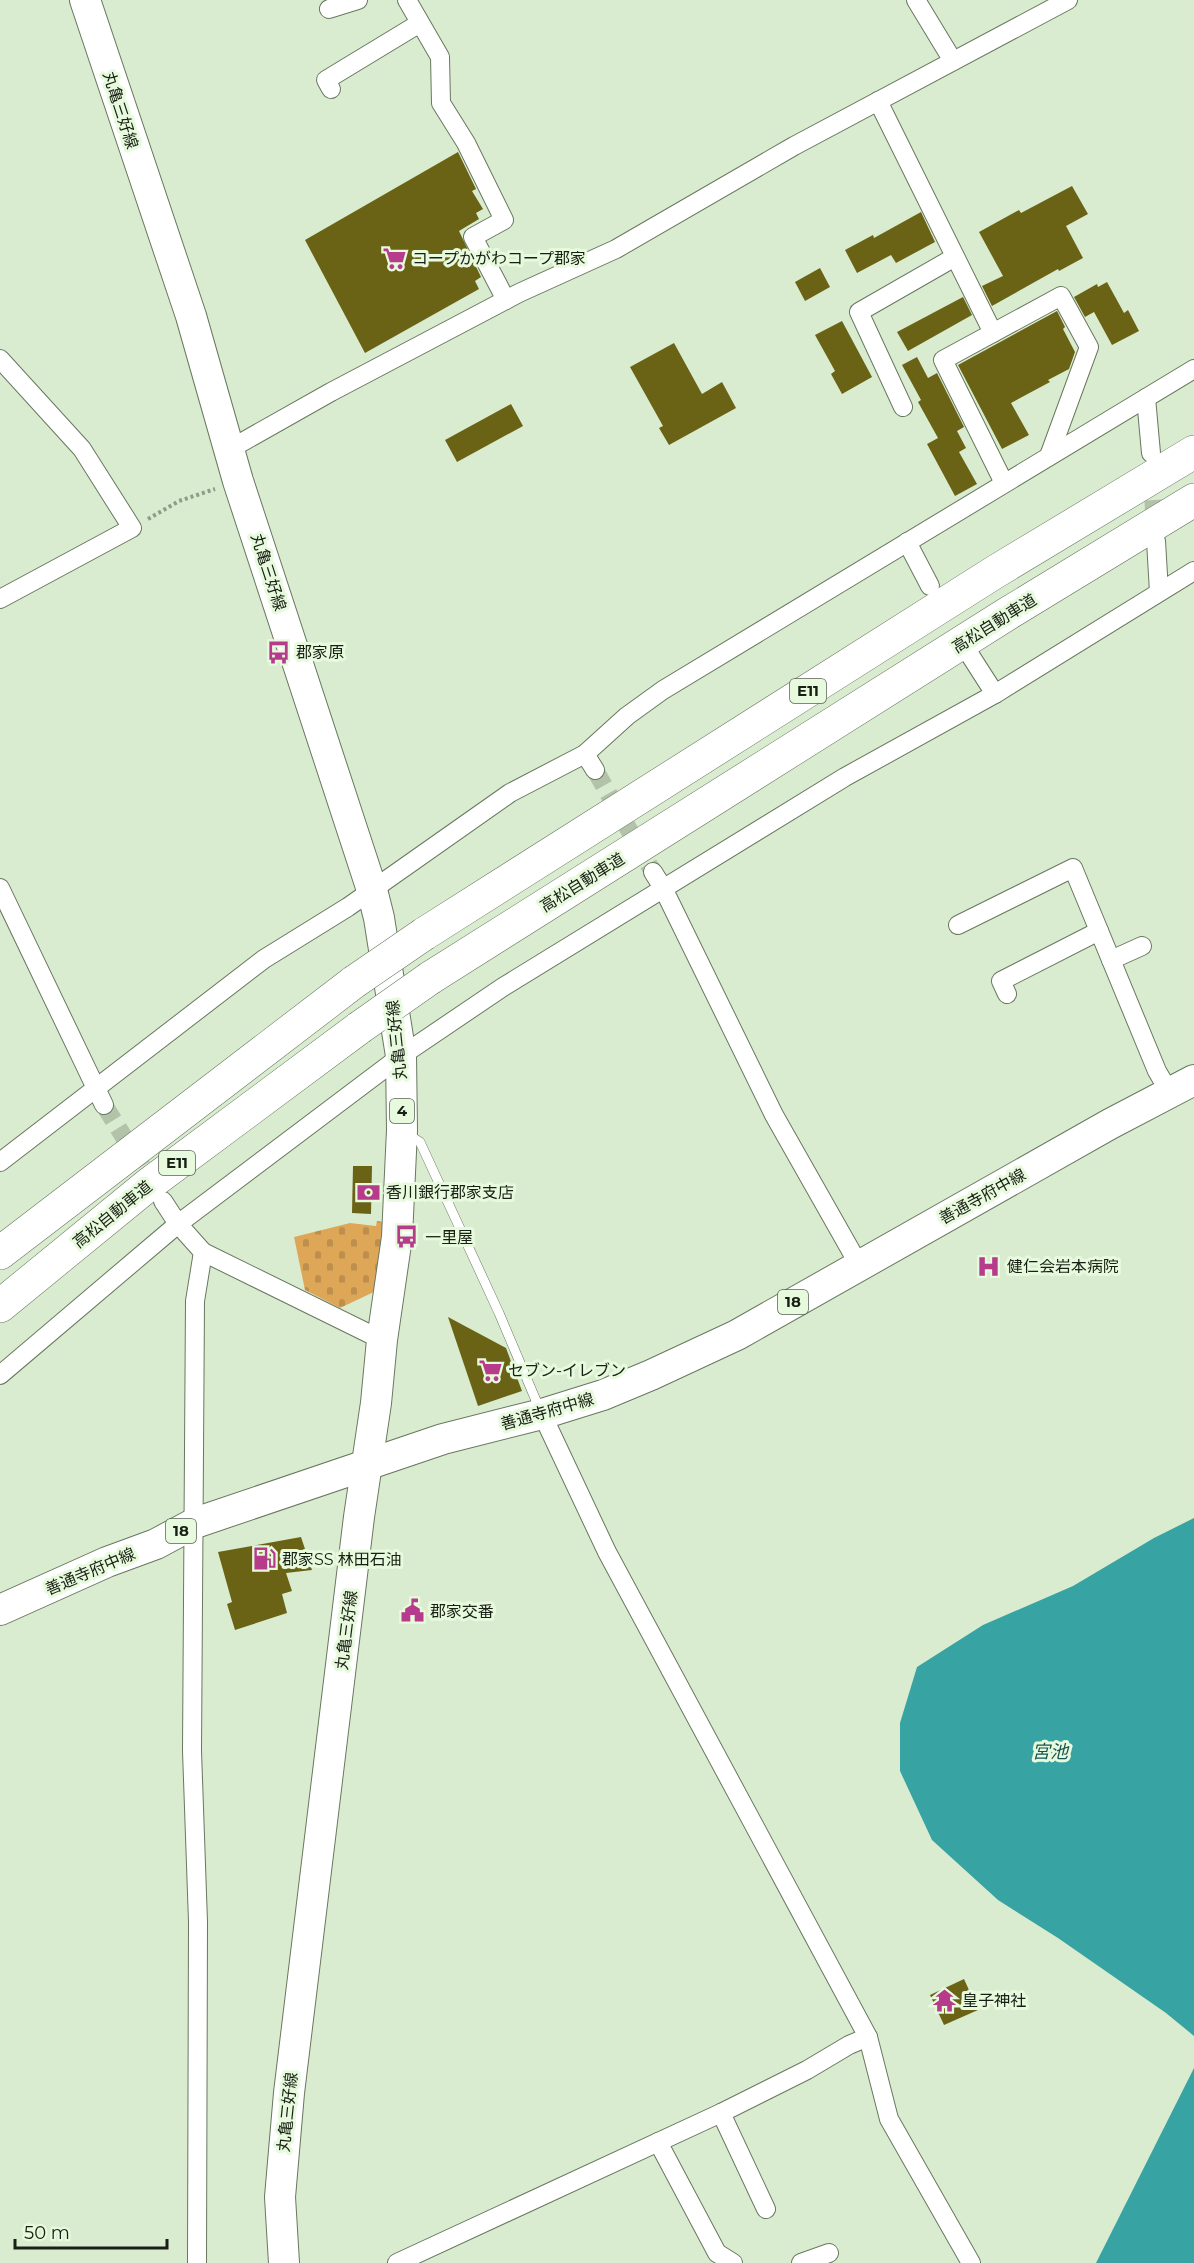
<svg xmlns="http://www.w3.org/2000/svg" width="1194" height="2263" viewBox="0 0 1194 2263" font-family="Montserrat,'Noto Sans JP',sans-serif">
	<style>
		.cemetery { fill: url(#cemetery-stones) }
		.water { fill: #37a3a2 }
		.building { fill: #6a6315 }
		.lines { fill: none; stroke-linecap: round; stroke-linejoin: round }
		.street-tunnel { stroke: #b3c3aa; stroke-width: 18; stroke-dasharray: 18 9; stroke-linecap: butt }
		.lane-casing { stroke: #68785f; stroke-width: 10 }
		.street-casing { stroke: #68785f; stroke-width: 20 }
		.primary-casing { stroke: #68785f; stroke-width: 32 }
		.highway-casing { stroke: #68785f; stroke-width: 34 }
		.path { stroke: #8f9c87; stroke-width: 4; stroke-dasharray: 3 3; stroke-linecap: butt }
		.lane { stroke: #fff; stroke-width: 9 }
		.street { stroke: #fff; stroke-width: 18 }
		.primary { stroke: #fff; stroke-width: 30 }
		.highway { stroke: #fff; stroke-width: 33 }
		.highway-bridge-casing { stroke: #68785f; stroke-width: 34; stroke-linecap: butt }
		.highway-bridge { stroke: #fff; stroke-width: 33 }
		.labels { text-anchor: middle; stroke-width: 6; stroke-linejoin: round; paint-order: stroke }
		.shield { fill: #e7fadd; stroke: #566150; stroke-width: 1.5 }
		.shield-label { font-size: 15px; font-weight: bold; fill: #181f14 }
		.street-label { font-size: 16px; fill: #181f14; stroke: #e7fadd }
		.poi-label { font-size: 16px; fill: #181f14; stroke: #e7fadd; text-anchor: start }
		.water-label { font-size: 18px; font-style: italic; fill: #165352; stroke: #e7fadd }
	</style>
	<defs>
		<pattern id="cemetery-stones" width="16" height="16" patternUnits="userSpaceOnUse" patternTransform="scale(1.5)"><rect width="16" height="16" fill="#dea758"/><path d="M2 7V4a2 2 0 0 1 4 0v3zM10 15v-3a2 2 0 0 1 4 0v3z" fill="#be8f4c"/></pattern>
	</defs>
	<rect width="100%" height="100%" fill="#daecd0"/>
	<!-- cemetery -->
	<polygon class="cemetery" points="377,1221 384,1222 376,1291 340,1308 305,1290 294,1237 350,1223 376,1226"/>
	<!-- water -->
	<g class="water">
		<polygon points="1194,1518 1194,2036 1166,2013 1058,1938 998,1900 932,1840 900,1771 900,1723 917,1667 983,1625 1073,1586 1154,1538"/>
		<polygon points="1194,2068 1194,2263 1096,2263"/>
	</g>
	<!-- building -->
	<g class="building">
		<polygon points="458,152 476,189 472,191 483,209 476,213 479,219 459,231 481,277 475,281 479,289 365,353 305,240"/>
		<polygon points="1072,186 1088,214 1066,226 1083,258 1059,271 1058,269 992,306 982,286 1003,276 979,232 1019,210 1021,213"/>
		<polygon points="921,212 935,242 896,263 891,255 857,273 845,250 873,235 874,238"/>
		<polygon points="820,268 830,287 805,301 795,282"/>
		<polygon points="1107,282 1124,313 1128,310 1139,331 1112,345 1094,312 1085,317 1074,297 1097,284 1098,287"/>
		<polygon points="963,297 972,315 908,351 897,332"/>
		<polygon points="1057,311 1065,327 1063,329 1075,352 1069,369 1048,380 1050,382 1011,403 1029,435 1002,449 958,365"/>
		<polygon points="842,321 872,377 842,394 831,374 835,371 815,335"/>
		<polygon points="674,343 702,394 722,382 736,408 669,445 659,428 663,426 630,367"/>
		<polygon points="917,357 928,378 937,373 964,427 957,431 966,448 959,452 977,484 955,496 927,444 938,438 918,402 921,400 902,365"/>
		<polygon points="511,404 523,426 457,462 445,440"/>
		<polygon points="353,1166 372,1166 371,1214 352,1213"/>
		<polygon points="448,1317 506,1348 522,1391 478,1406"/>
		<polygon points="301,1537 312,1570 286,1573 292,1591 282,1594 287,1613 235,1630 227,1604 232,1602 218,1552"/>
		<polygon points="964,1979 978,2010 944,2025 930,1995"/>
	</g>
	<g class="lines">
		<!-- street-tunnel -->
		<g class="street-tunnel">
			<polyline points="1152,473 1155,529"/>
			<polyline points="595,770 653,872"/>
			<polyline points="104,1105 155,1187"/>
		</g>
		<defs>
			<polyline id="lane" points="406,1133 420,1142 499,1313 540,1410"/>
			<g id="street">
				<polyline points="407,0 440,57 441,103 466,143 504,220 473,237 506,300"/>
				<polyline points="916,0 953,61"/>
				<polyline points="329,9 358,0"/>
				<polyline points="331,89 326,80 420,23"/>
				<polyline points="878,101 993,333"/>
				<polyline points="0,359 82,449 132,528 0,599"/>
				<polyline points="1146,398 1151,453"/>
				<polyline points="903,407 859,312 955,257"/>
				<polyline points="230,449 331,392 519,293 616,249 794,146 1068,0"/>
				<polyline points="1004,483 943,360 1061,296 1089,347 1049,456"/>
				<polyline points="1156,541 1159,592"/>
				<polyline points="907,542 930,586"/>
				<polyline points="970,655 995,694"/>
				<polyline points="585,754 595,770"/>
				<polyline points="653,872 663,888 774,1115 859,1265"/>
				<polyline points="0,888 104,1105"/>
				<polyline points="958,925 1073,868 1157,1071 1170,1093"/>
				<polyline points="1111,960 1142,946"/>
				<polyline points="1007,994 1001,981 1099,931"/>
				<polyline points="0,1162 264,959 348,907 510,793 585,754 627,716 663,690 1194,369"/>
				<polyline points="163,1201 178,1224 203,1252 382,1340"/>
				<polyline points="0,1375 178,1224 401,1056 503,987 845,777 995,694 1194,571"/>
				<polyline points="542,1414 607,1552 868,2037 889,2119 971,2263"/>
				<polyline points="721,2113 766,2209"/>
				<polyline points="658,2142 717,2253 733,2263"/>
				<polyline points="197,2263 198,1922 192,1751 195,1301 203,1252"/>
				<polyline points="397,2263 721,2113 807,2070 849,2045 868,2037"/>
				<polyline points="801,2263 829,2253"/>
			</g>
			<g id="primary">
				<polyline points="85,0 191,316 238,481 372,890 379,918 401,1056 402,1130 397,1237 382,1340 376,1403 359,1517 289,2093 280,2197 284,2263"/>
				<polyline points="0,1610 107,1562 156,1544 195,1523 443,1439 542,1414 603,1395 651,1375 737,1335 1110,1124 1194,1080"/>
			</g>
			<g id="highway">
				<polyline points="424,934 995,572 1194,452"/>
				<polyline points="430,978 1007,614 1194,500"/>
				<polyline points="0,1253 354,982"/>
				<polyline points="0,1306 148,1185 359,1028"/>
			</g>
		</defs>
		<!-- lane casing -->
		<use href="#lane" class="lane-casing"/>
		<!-- street casing -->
		<use href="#street" class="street-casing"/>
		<!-- primary casing -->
		<use href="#primary" class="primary-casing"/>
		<!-- highway casing -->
		<use href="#highway" class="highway-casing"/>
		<!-- path -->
		<polyline class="path" points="148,519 179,501 215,489"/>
		<!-- lane -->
		<use href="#lane" class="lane"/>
		<!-- street -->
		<use href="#street" class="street"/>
		<!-- primary -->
		<use href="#primary" class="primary"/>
		<!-- highway -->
		<use href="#highway" class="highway"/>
		<defs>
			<g id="highway-bridge">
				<polyline points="354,982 424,934"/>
				<polyline points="359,1028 430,978"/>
			</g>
		</defs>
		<!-- highway-bridge casing -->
		<use href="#highway-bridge" class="highway-bridge-casing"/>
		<!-- highway-bridge -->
		<use href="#highway-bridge" class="highway-bridge"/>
	</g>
	<!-- icons -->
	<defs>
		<symbol id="supermarket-bare" viewBox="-9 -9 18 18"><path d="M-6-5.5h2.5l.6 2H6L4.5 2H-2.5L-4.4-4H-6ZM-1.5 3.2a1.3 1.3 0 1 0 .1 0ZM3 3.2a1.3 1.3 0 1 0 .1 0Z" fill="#b73b8b" stroke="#e7fadd" stroke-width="2.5" paint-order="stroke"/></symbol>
		<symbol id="bus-bare" viewBox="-9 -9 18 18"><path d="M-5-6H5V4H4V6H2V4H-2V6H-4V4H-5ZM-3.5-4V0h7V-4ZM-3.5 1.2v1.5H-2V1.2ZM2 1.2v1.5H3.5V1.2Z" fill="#b73b8b" stroke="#e7fadd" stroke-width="2.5" paint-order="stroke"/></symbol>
		<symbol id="bank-bare" viewBox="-9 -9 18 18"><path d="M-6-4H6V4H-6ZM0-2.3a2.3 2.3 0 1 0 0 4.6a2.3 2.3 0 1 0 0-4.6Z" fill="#b73b8b" stroke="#e7fadd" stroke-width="2.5" paint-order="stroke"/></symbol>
		<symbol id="hospital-bare" viewBox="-9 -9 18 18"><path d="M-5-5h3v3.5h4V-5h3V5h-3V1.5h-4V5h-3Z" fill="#b73b8b" stroke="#e7fadd" stroke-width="2.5" paint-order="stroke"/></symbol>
		<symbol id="fuel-bare" viewBox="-9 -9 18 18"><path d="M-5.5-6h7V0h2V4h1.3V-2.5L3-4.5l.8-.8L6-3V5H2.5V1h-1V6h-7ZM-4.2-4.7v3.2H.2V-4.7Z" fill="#b73b8b" stroke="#e7fadd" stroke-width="2.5" paint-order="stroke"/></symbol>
		<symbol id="civic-bare" viewBox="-9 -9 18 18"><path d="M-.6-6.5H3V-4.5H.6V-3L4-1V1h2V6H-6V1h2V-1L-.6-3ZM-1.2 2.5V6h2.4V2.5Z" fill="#b73b8b" stroke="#e7fadd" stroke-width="2.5" paint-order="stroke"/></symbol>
		<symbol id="temple-bare" viewBox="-9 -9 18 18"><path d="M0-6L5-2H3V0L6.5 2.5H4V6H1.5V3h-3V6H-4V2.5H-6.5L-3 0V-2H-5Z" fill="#b73b8b" stroke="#e7fadd" stroke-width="2.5" paint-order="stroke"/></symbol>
	</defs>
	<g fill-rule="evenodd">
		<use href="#supermarket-bare" x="378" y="242" width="33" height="33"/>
		<use href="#bus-bare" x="262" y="636" width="33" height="33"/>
		<use href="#bank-bare" x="352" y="1176" width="33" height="33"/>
		<use href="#bus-bare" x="390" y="1220" width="33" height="33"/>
		<use href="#hospital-bare" x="972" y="1250" width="33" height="33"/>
		<use href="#supermarket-bare" x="474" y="1354" width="33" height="33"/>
		<use href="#fuel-bare" x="248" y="1542" width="33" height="33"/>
		<use href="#civic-bare" x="396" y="1594" width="33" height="33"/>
		<use href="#temple-bare" x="928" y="1984" width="33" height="33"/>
	</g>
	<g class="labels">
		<!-- shield labels -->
		<g class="shield">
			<rect x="790" y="679" width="36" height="24" rx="4.5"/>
			<rect x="390" y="1099" width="24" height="24" rx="4.5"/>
			<rect x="159" y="1151" width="36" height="24" rx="4.5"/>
			<rect x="778" y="1290" width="30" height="24" rx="4.5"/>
			<rect x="166" y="1519" width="30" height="24" rx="4.5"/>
		</g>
		<g class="shield-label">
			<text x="808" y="696">E11</text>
			<text x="402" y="1116">4</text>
			<text x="177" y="1168">E11</text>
			<text x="793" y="1307">18</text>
			<text x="181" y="1536">18</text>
		</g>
		<!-- street labels -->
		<g class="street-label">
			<text transform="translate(121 110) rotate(72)" y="6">丸亀三好線</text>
			<text transform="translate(269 572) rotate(72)" y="6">丸亀三好線</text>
			<text transform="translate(994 623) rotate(-32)" y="6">高松自動車道</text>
			<text transform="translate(582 882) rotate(-32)" y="6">高松自動車道</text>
			<text transform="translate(396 1040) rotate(-96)" y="6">丸亀三好線</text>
			<text transform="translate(982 1196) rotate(-29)" y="6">善通寺府中線</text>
			<text transform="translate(112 1214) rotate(-39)" y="6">高松自動車道</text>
			<text transform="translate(547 1411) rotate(-16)" y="6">善通寺府中線</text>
			<text transform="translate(90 1571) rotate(-23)" y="6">善通寺府中線</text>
			<text transform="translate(346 1630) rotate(-83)" y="6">丸亀三好線</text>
			<text transform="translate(287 2112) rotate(-84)" y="6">丸亀三好線</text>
		</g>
		<!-- poi labels -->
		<g class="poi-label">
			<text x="412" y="264">コープかがわコープ郡家</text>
			<text x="296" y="658">郡家原</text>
			<text x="386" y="1198">香川銀行郡家支店</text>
			<text x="425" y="1243">一里屋</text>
			<text x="1007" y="1272">健仁会岩本病院</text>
			<text x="508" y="1376">セブン-イレブン</text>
			<text x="282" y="1565">郡家SS 林田石油</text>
			<text x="430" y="1617">郡家交番</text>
			<text x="962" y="2006">皇子神社</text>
		</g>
		<!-- water labels -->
		<g class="water-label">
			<text x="1050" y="1758">宮池</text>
		</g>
	</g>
	<!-- scale -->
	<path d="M15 2239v9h152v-9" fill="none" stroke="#181f14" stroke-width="3"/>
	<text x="24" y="2239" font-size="18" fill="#181f14" stroke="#e7fadd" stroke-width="4.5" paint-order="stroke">50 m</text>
</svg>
